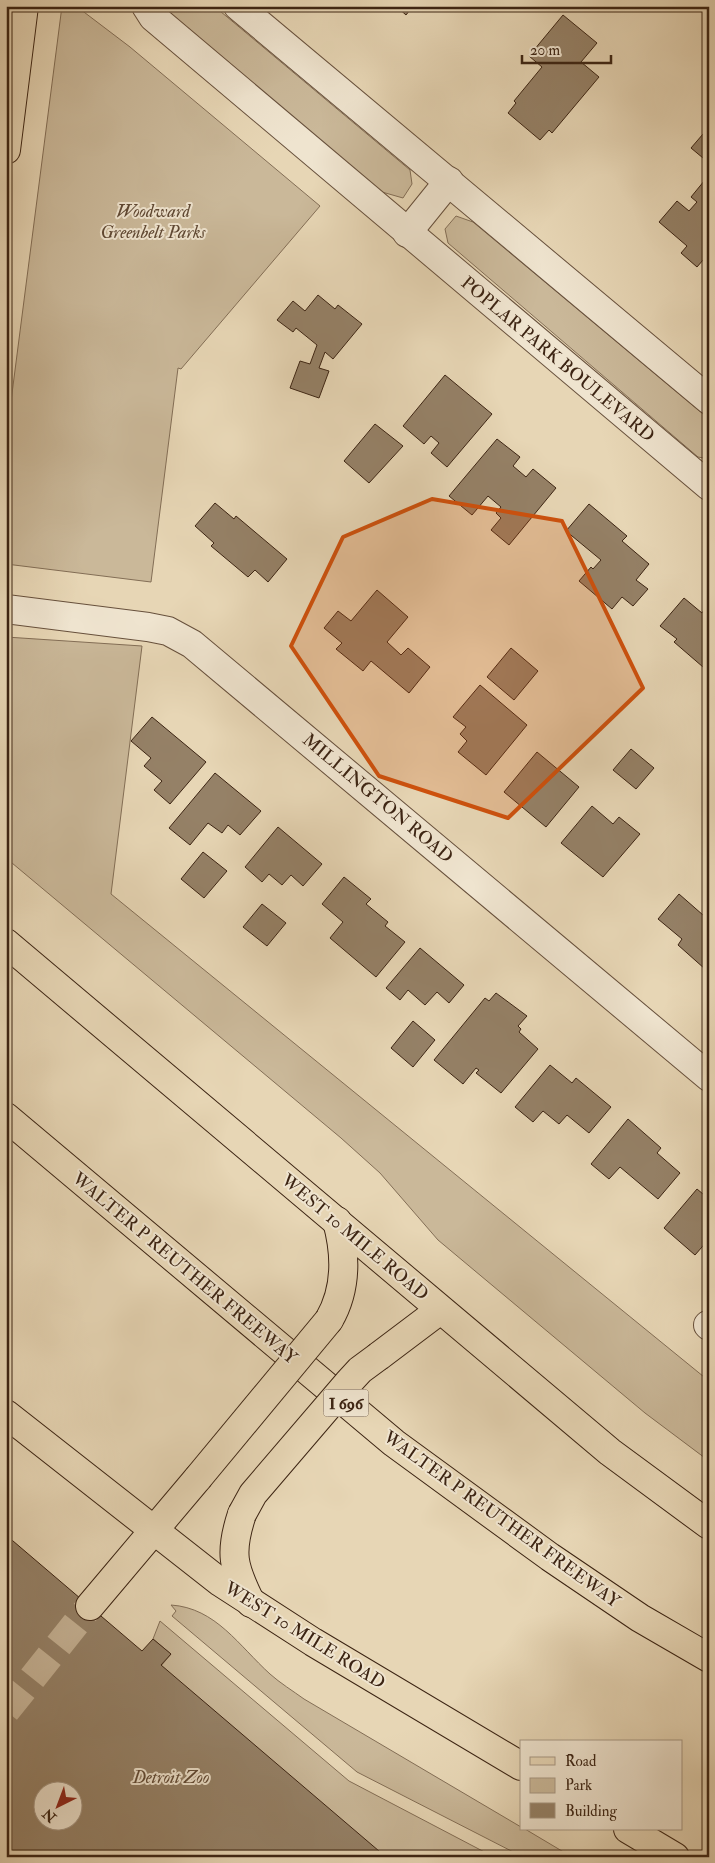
<svg xmlns="http://www.w3.org/2000/svg" width="715" height="1863" viewBox="0 0 715 1863" font-family="'IM FELL Double Pica',serif">
	<style>
		.green { fill: #cab899; stroke: #836e56 }
		.building { fill: #958167; stroke: #3c2413; fill-rule: evenodd }
		.lines { fill: none; stroke-linecap: round; stroke-linejoin: round }
		.major-tunnel { stroke: #c5b295; stroke-width: 28; stroke-dasharray: 28 14; stroke-linecap: butt }
		.minor-casing { stroke: #67503c; stroke-width: 30 }
		.major-casing { stroke: #3c2413; stroke-width: 30 }
		.highway-casing { stroke: #3c2413; stroke-width: 30 }
		.minor { stroke: #efe4cf; stroke-width: 28 }
		.major { stroke: #e7d6b5; stroke-width: 28 }
		.highway { stroke: #e7d6b5; stroke-width: 28 }
		.major-bridge-casing { stroke: #3c2413; stroke-width: 30; stroke-linecap: butt }
		.major-bridge { stroke: #e7d6b5; stroke-width: 28 }
		.marked { fill: #ce510d; fill-opacity: 0.2; stroke: #ce510d; stroke-width: 4; stroke-linejoin: round }
		.labels { text-anchor: middle; stroke-width: 4; stroke-linejoin: round; paint-order: stroke }
		.shield { fill: #efe4cf; stroke: #725e4b; stroke-width: 1 }
		.shield-label { font-size: 16px; font-weight: bold; fill: #3c2413 }
		.park-label { font-size: 18px; font-style: italic; fill: #604934; stroke: #efe4cf }
		.street-label { font-size: 18px; fill: #3c2413; stroke: #efe4cf }
	</style>
	<rect width="100%" height="100%" fill="#e7d6b5"/>
	<filter id="stains"><feTurbulence type="fractalNoise" baseFrequency=".004" numOctaves="4"/><feColorMatrix values="0 0 0 0 .2 0 0 0 0 .09 0 0 0 0 .02 0 0 0 .5 -.17"/></filter>
	<radialGradient id="worn" r=".72"><stop offset=".6" stop-color="#630" stop-opacity="0"/><stop offset="1" stop-color="#630" stop-opacity=".3"/></radialGradient>
	<!-- green -->
	<g class="green">
		<polygon points="62,6 76,6 130,47 320,206 181,369 178,368 151,582 6,564 6,440"/>
		<polygon points="162,6 214,6 410,170 412,184 403,198 382,192"/>
		<polygon points="456,216 473,222 709,419 709,459 698,457 448,243 445,229"/>
		<polygon points="6,637 142,646 111,894 709,1381 709,1461 645,1413 438,1240 380,1173 341,1138 6,858"/>
		<path d="M171,1605C216,1608 239,1646 270,1674C280,1683 293,1691 304,1699L521,1827V1829H525L572,1857H523L357,1772L172,1616L176,1611Z"/>
		<polygon points="160,1621 349,1781 494,1857 6,1857 6,1853 42,1809 42,1820 72,1820 72,1790 58,1790 171,1654 153,1639"/>
	</g>
	<!-- building -->
	<g class="building">
		<polygon points="396,6 413,6 406,15"/>
		<polygon points="563,15 597,43 581,62 599,77 552,133 549,130 540,140 508,113 516,103 514,101 542,67 529,56"/>
		<polygon points="709,127 709,163 691,148"/>
		<polygon points="709,175 709,264 703,260 697,267 681,253 687,246 659,222 677,201 689,211 697,202 691,197"/>
		<polygon points="318,295 335,309 338,305 362,324 333,359 325,352 319,368 329,371 319,398 290,388 300,361 310,364 317,345 296,328 293,332 277,320 293,301 305,311"/>
		<polygon points="445,375 492,414 447,467 431,453 439,443 431,436 424,444 403,426"/>
		<polygon points="375,424 403,446 369,483 344,461"/>
		<polygon points="497,439 520,457 513,466 526,477 533,469 556,488 509,545 491,530 501,518 496,513 501,507 488,496 472,515 449,496"/>
		<polygon points="215,503 234,519 236,516 287,559 268,582 255,570 248,577 211,546 214,543 195,526"/>
		<polygon points="589,504 627,536 622,541 649,564 636,580 648,589 633,606 622,597 612,609 579,581 591,567 593,569 601,560 566,531"/>
		<polygon points="377,590 408,617 387,642 401,655 408,648 430,667 409,693 371,661 363,671 336,649 342,643 324,628 338,611 351,621"/>
		<polygon points="684,598 702,613 704,610 709,614 709,666 706,664 703,667 674,642 677,639 660,626"/>
		<polygon points="511,648 538,671 514,700 487,677"/>
		<polygon points="480,685 527,725 486,775 458,752 467,741 460,734 466,727 453,717"/>
		<polygon points="152,717 206,762 170,804 154,790 162,781 144,766 151,758 131,741"/>
		<polygon points="631,749 654,768 636,789 613,770"/>
		<polygon points="537,752 579,787 546,827 504,792"/>
		<polygon points="215,773 261,811 240,835 228,825 222,833 208,823 190,845 169,828"/>
		<polygon points="592,806 613,824 619,817 640,834 603,877 561,843"/>
		<polygon points="278,827 322,864 303,886 291,875 282,885 269,874 262,882 245,867"/>
		<polygon points="203,852 227,871 204,898 181,879"/>
		<polygon points="344,877 371,899 366,904 388,922 385,926 405,942 376,977 330,938 343,922 322,904"/>
		<polygon points="679,894 703,915 709,909 709,967 705,969 678,945 682,939 658,919"/>
		<polygon points="262,904 286,923 267,946 243,927"/>
		<polygon points="420,948 464,985 449,1003 437,992 425,1005 408,990 400,1000 386,988"/>
		<polygon points="496,993 527,1016 518,1026 521,1029 519,1032 538,1049 501,1093 476,1073 479,1070 476,1068 463,1084 434,1060 485,998 489,1001"/>
		<polygon points="413,1021 435,1040 413,1067 391,1048"/>
		<polygon points="550,1065 572,1083 576,1078 611,1107 589,1133 567,1115 559,1124 543,1111 533,1122 515,1107"/>
		<polygon points="628,1119 661,1148 657,1153 680,1173 658,1199 620,1167 609,1179 591,1164"/>
		<polygon points="697,1189 709,1199 709,1239 695,1255 664,1228"/>
		<path d="M6,1535L142,1651L153,1639L171,1654L161,1665L386,1857H6ZM42,1790H72V1820H42Z"/>
	</g>
	<g class="lines">
		<!-- major-tunnel -->
		<polyline class="major-tunnel" points="6,1711 90,1606"/>
		<defs>
			<g id="minor">
				<polyline points="146,6 153,17 709,486"/>
				<polyline points="238,6 709,400"/>
				<polyline points="407,233 449,181"/>
				<polyline points="6,609 148,627 168,631 192,644 709,1077"/>
				<polyline points="708,1325 709,1326"/>
			</g>
			<g id="major">
				<polyline points="6,150 24,6"/>
				<polyline points="6,943 610,1452 709,1525"/>
				<path d="M329,1320C347,1289 346,1254 337,1221"/>
				<polyline points="379,1356 440,1310"/>
				<polyline points="6,1414 220,1582 313,1642 521,1766"/>
				<path d="M242,1514C229,1553 233,1567 251,1603"/>
				<polyline points="90,1606 198,1478"/>
				<polyline points="628,1829 675,1857"/>
			</g>
			<polyline id="highway" points="6,1117 394,1443 550,1557 640,1618 709,1658"/>
		</defs>
		<!-- minor casing -->
		<use href="#minor" class="minor-casing"/>
		<!-- major casing -->
		<use href="#major" class="major-casing"/>
		<!-- highway casing -->
		<use href="#highway" class="highway-casing"/>
		<!-- minor -->
		<use href="#minor" class="minor"/>
		<!-- major -->
		<use href="#major" class="major"/>
		<!-- highway -->
		<use href="#highway" class="highway"/>
		<defs>
			<g id="major-bridge">
				<polyline points="198,1478 329,1320"/>
				<polyline points="242,1514 253,1494 348,1383 360,1370 379,1356"/>
			</g>
		</defs>
		<!-- major-bridge casing -->
		<use href="#major-bridge" class="major-bridge-casing"/>
		<!-- major-bridge -->
		<use href="#major-bridge" class="major-bridge"/>
	</g>
	<!-- marked area -->
	<path class="marked" d="M432,499L562,521L643,688L508,818L379,776L291,646L343,537Z"/>
	<g class="labels">
		<!-- shield labels -->
		<rect class="shield" x="323.5" y="1389.5" width="45" height="27" rx="4"/>
		<g class="shield-label">
			<text x="346" y="1409">I 696</text>
		</g>
		<!-- park labels -->
		<g class="park-label">
			<text x="153" y="217">Woodward<tspan x="153" dy="21">Greenbelt Parks</tspan></text>
			<text x="171" y="1783">Detroit Zoo</text>
		</g>
		<!-- street labels -->
		<g class="street-label">
			<text transform="translate(558 359) rotate(40)" y="6">POPLAR PARK BOULEVARD</text>
			<text transform="translate(378 798) rotate(40)" y="6">MILLINGTON ROAD</text>
			<text transform="translate(355 1237) rotate(40)" y="6">WEST 10 MILE ROAD</text>
			<text transform="translate(185 1268) rotate(40)" y="6">WALTER P REUTHER FREEWAY</text>
			<text transform="translate(502 1519) rotate(36)" y="6">WALTER P REUTHER FREEWAY</text>
			<text transform="translate(305 1635) rotate(32)" y="6">WEST 10 MILE ROAD</text>
		</g>
	</g>
	<!-- margin -->
	<rect width="715" height="1863" fill="none" stroke="#e7d6b5" stroke-width="25"/>
	<rect x="8" y="8" width="700" height="1848" fill="none" stroke="#3c2413" stroke-width="2.5"/>
	<rect x="12" y="12" width="690" height="1838" fill="none" stroke="#3c2413"/>
	<!-- legend -->
	<rect x="520" y="1740" width="162" height="90" fill="#efe4cf" stroke="#a79784"/>
	<rect x="530" y="1757" width="25" height="8" fill="#e7d6b5" stroke="#a79784"/>
	<text x="565" y="1766" font-size="15" fill="#3c2413">Road</text>
	<rect x="530" y="1778" width="25" height="15" fill="#cab899" stroke="#a79784"/>
	<text x="565" y="1790" font-size="15" fill="#3c2413">Park</text>
	<rect x="530" y="1803" width="25" height="15" fill="#958167" stroke="#a79784"/>
	<text x="565" y="1816" font-size="15" fill="#3c2413">Building</text>
	<!-- north arrow -->
	<g transform="translate(58 1806) rotate(222)"><circle r="24" fill="#efe4cf" stroke="#a79784"/>
	<path d="M0-4L9 19L0 12L-9 19Z" fill="#8f2418"/>
	<text y="-8" font-size="14" font-weight="bold" text-anchor="middle" fill="#3c2413">N</text>
	</g>
	<!-- scale -->
	<path d="M522 55v8h89v-8" fill="none" stroke="#3c2413" stroke-width="2.5"/>
	<text x="530" y="55" font-size="15" fill="#3c2413" stroke="#efe4cf" stroke-width="4" paint-order="stroke">20 m</text>
	<rect width="100%" height="100%" filter="url(#stains)"/>
	<rect width="100%" height="100%" fill="url(#worn)"/>
</svg>
